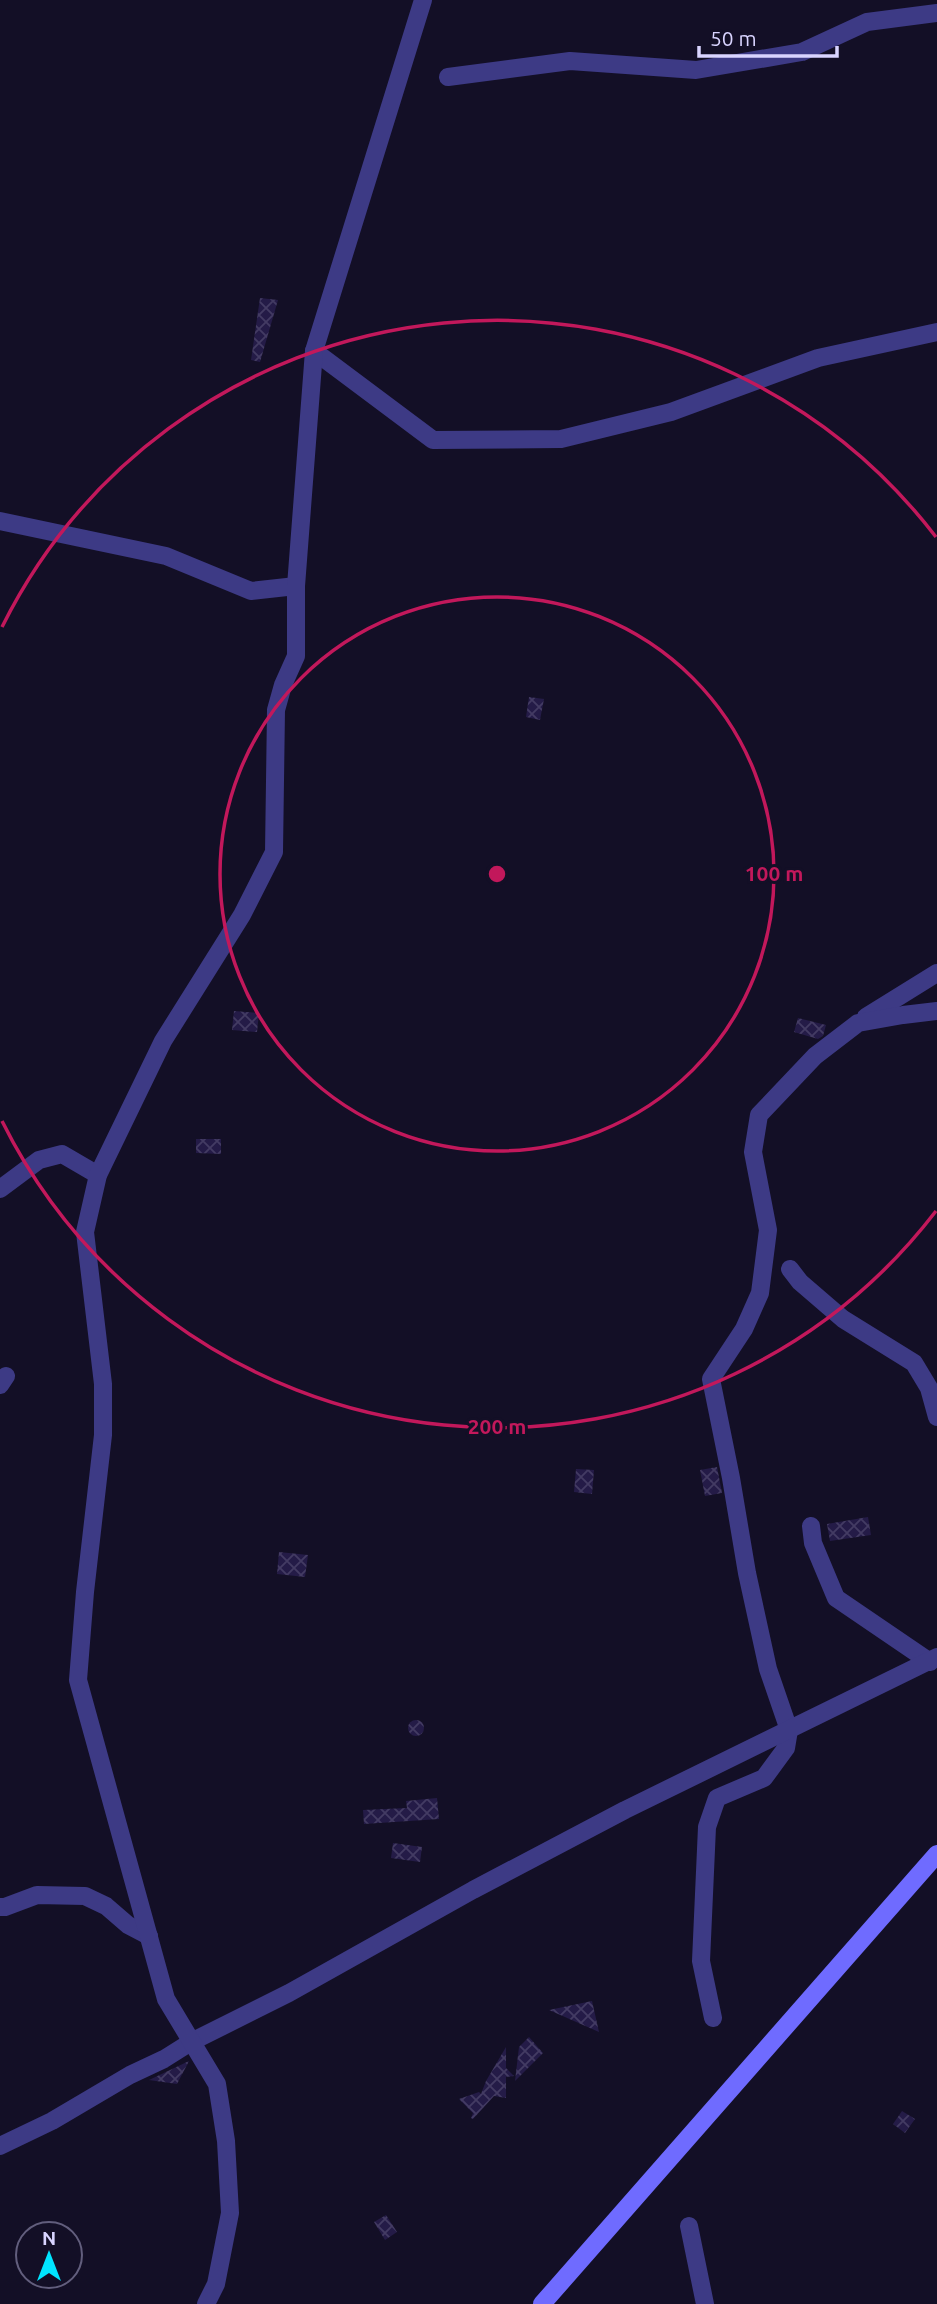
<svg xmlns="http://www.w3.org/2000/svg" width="937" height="2304" viewBox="0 0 937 2304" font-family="Ubuntu,sans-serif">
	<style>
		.building { fill: url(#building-cross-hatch) }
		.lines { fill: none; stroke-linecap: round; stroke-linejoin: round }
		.minor { stroke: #3d3a85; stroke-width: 18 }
		.secondary { stroke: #6f6bff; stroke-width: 18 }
		.ring { fill: none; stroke: #c2185b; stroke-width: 3.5 }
		.centre { fill: #c2185b; stroke: #130f26; stroke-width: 3.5 }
		.ring-label { font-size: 21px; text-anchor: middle; font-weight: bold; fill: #c2185b; stroke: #130f26; stroke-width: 6; stroke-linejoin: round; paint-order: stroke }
	</style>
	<defs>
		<pattern id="building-cross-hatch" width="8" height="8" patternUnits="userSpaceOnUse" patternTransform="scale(1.75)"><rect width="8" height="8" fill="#241b47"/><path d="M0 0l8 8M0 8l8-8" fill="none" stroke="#433b63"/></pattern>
	</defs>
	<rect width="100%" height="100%" fill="#130f26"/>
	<!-- building -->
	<g class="building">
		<polygon points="260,298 278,300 260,362 251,360"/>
		<polygon points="529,697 544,699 540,720 526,717"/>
		<polygon points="234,1011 259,1013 257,1032 232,1030"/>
		<polygon points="798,1018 826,1025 823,1036 818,1039 794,1032"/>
		<polygon points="196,1139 221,1139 221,1154 196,1153"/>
		<polygon points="717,1467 722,1493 705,1496 700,1470"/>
		<polygon points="576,1469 594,1470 592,1494 574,1492"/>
		<polygon points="868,1517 871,1535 830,1541 827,1524"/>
		<polygon points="279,1552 308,1555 305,1577 277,1574"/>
		<circle cx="416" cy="1728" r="8"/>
		<polygon points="437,1798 439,1819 364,1824 363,1810 407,1808 406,1801"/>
		<polygon points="393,1843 422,1847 420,1862 391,1858"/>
		<polygon points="592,2001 599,2032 549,2010"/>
		<polygon points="529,2037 543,2053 515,2081 519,2047"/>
		<polygon points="506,2047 506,2068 514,2076 506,2077 506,2098 494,2096 473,2119 471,2118 473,2113 459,2099 479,2092 481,2094 486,2081"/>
		<polygon points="189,2061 177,2084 149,2080"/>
		<polygon points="902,2111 915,2119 905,2133 893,2124"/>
		<polygon points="386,2215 397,2232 385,2240 374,2222"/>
	</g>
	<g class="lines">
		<!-- minor -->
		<g class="minor">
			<polyline points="448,77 570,61 696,70 802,52 867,22 937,13"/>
			<polyline points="314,351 433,440 561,439 671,412 818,358 937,332"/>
			<polyline points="0,521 166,556 251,591 296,586"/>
			<polyline points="866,1017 937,973"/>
			<polyline points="0,1189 39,1160 62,1154 98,1175"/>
			<polyline points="790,1269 800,1282 843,1319 914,1363 929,1388 937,1417"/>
			<polyline points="0,1385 6,1376"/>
			<polyline points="811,1526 813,1543 836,1598 930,1662"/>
			<polyline points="0,1907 5,1907 37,1895 85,1896 106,1906 128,1925 149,1936"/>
			<polyline points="713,2018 701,1961 707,1827 717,1798 764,1778 786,1748 789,1730 768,1669 747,1573 731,1478 711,1379 744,1329 760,1293 768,1230 753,1152 759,1115 815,1056 858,1023 903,1015 937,1011"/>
			<polyline points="0,2146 52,2121 130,2075 164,2059 191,2042 289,1993 473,1890 625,1810 937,1657"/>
			<polyline points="689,2226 705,2304"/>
			<polyline points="206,2304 216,2284 230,2213 226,2141 217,2084 166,1999 78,1680 85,1592 103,1435 103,1384 85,1232 98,1175 163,1041 242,915 274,852 276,710 283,685 296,656 296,586 314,351 423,0"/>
		</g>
		<!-- secondary -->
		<polyline class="secondary" points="542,2304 937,1854"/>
	</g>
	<!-- distance rings -->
	<g class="ring">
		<circle cx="497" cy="874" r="277"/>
		<path d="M936 1211A553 553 0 0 1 2 1121M2 627A553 553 0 0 1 936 537"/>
	</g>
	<circle cx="497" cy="874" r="10" class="centre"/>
	<g class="ring-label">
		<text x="774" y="881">100 m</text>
		<text x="497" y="1434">200 m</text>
	</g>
	<!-- north arrow -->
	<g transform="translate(49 2255)"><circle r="33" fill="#130f26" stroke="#625e7d" stroke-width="2"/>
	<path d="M0-5L12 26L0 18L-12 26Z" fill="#00e5ff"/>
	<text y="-10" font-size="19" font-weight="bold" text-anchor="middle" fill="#d9d4ff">N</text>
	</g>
	<!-- scale -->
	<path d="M699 46v10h138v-10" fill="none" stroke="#d9d4ff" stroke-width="3.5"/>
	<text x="710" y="46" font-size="21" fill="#d9d4ff" stroke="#130f26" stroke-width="5" paint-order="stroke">50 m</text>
</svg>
